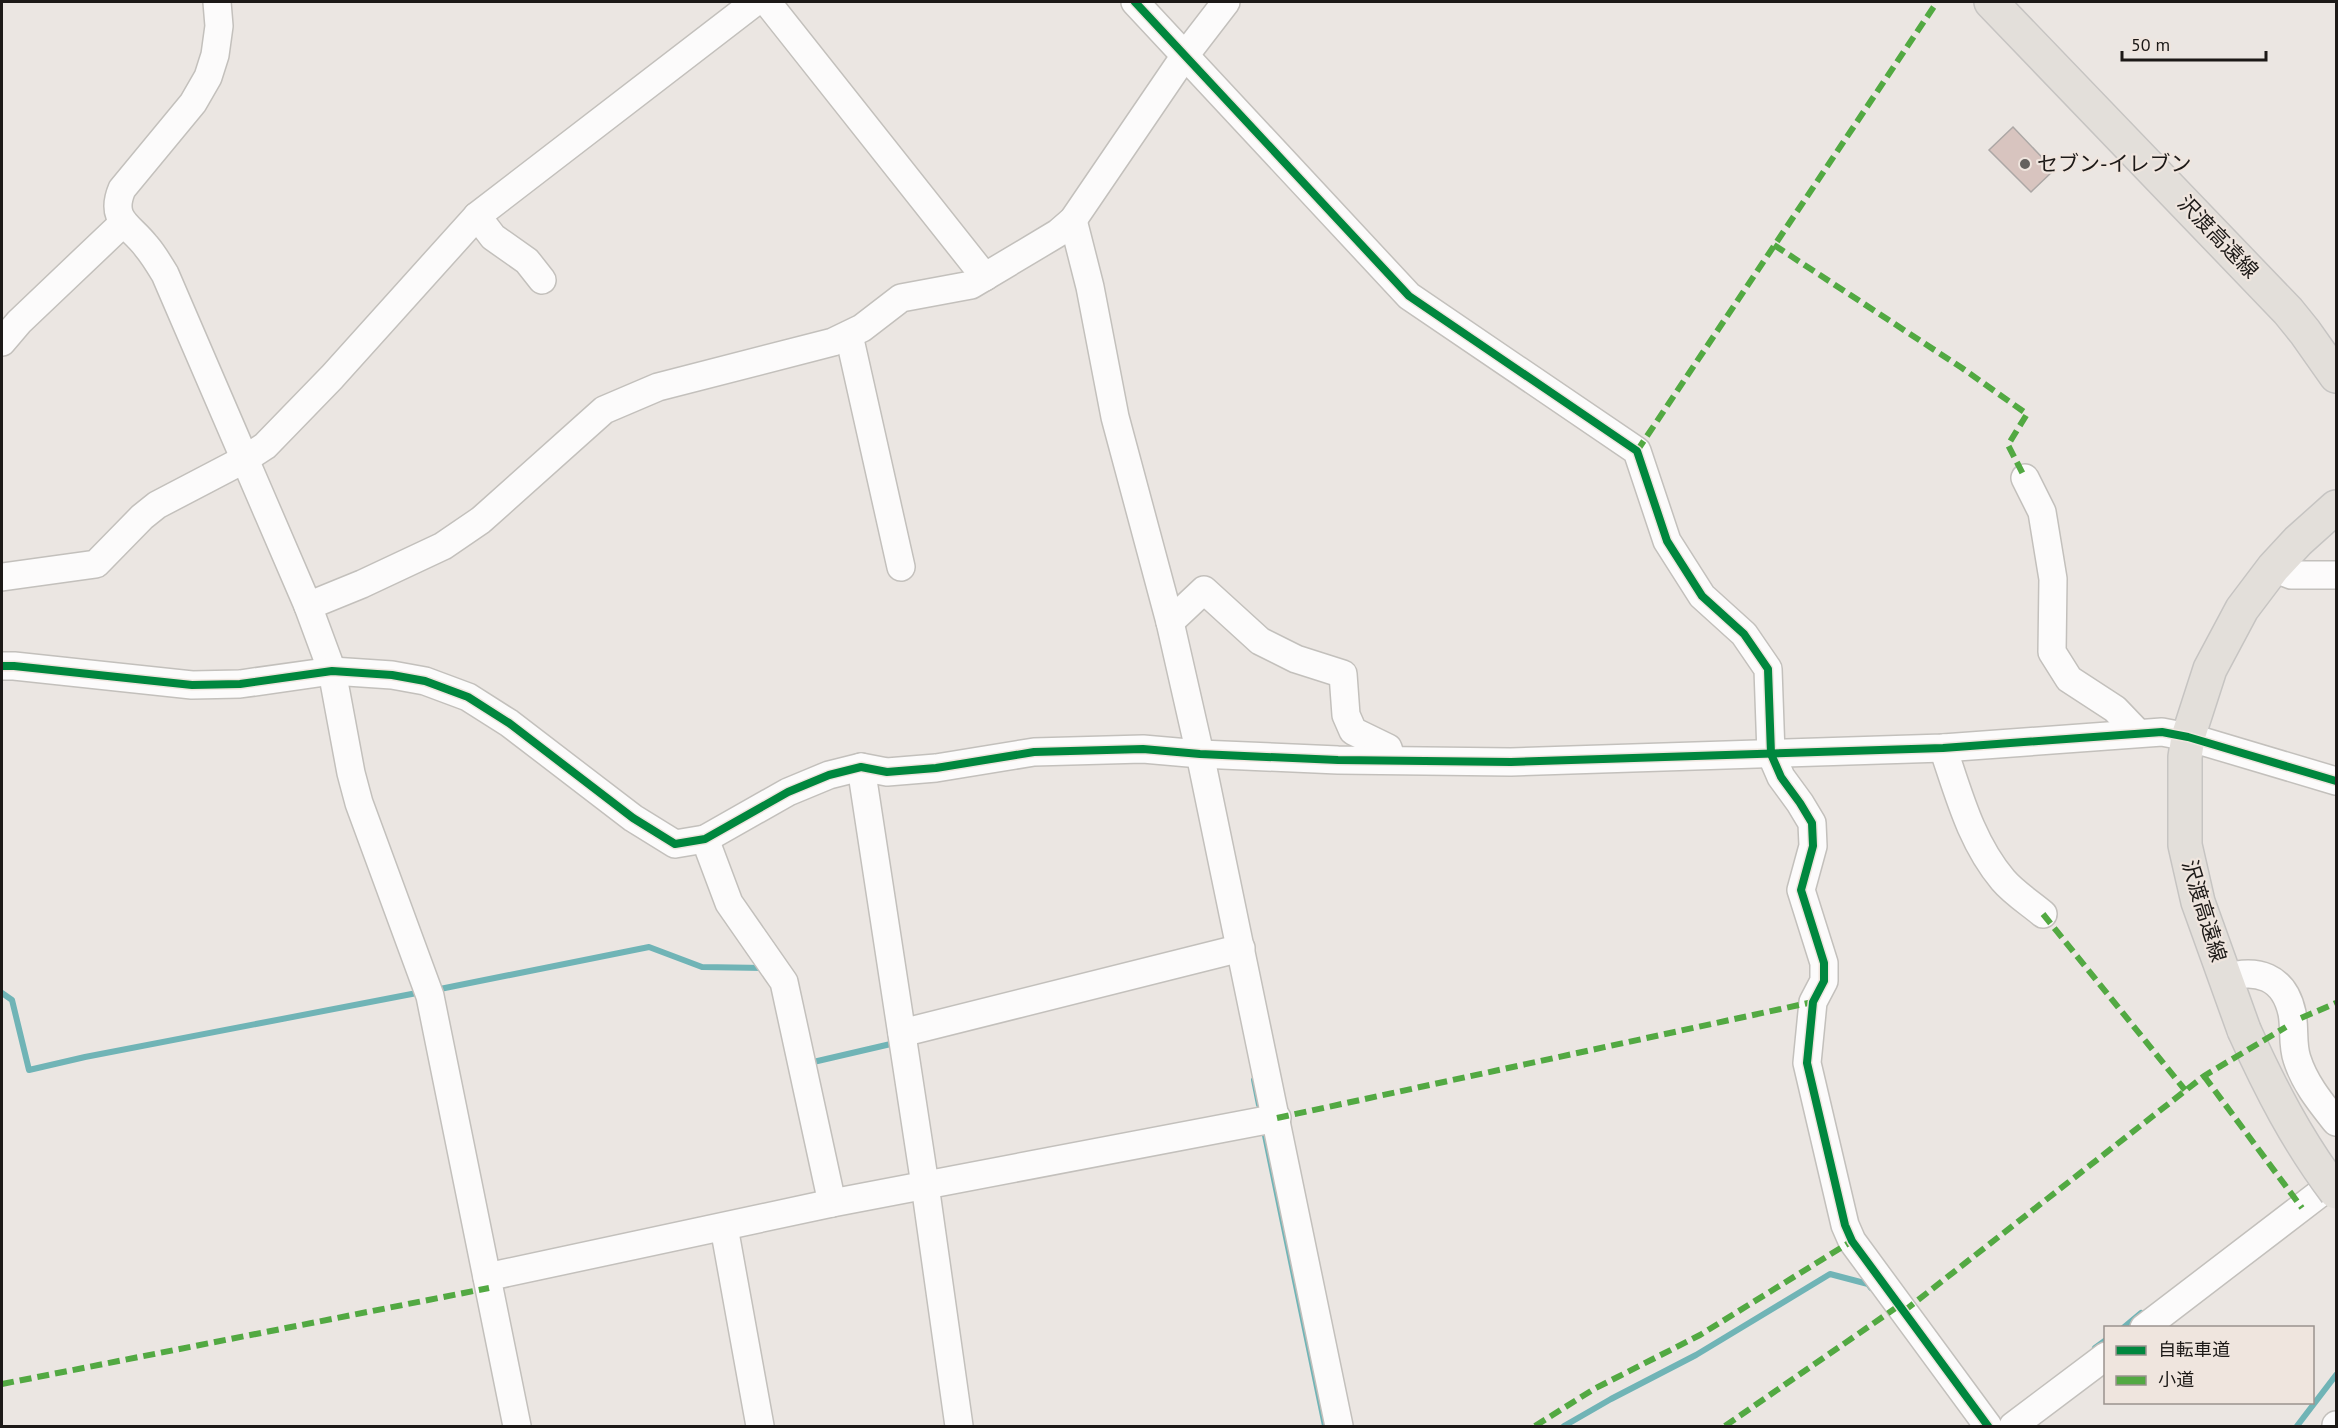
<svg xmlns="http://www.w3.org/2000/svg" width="2338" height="1428" viewBox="0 0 2338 1428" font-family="'PT Sans','Noto Sans JP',sans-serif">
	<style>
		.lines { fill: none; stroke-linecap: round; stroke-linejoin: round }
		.stream { stroke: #70b4b6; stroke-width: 6 }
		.building { fill: #d8c4bf; stroke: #aca7a5; stroke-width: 1.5 }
		.minor-casing { stroke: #c3c0bc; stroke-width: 30 }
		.major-casing { stroke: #c6c4c2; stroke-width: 36 }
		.path { stroke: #c8c6c6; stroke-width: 4; stroke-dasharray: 3 3; stroke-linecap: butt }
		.minor { stroke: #fcfbfb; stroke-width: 27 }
		.major { stroke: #e3dfda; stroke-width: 33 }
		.major-bridge-casing { stroke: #c6c4c2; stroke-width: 36; stroke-linecap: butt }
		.major-bridge { stroke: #e3dfda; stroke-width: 33 }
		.quiet { stroke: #52a942; stroke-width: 6; stroke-dasharray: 12 6; stroke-linecap: butt }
		.cycleway-casing { stroke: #efe5de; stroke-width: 11 }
		.cycleway { stroke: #00873e; stroke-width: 8 }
		.poi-dot { fill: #64615e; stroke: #efe5de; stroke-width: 2 }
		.labels { text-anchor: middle; stroke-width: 4.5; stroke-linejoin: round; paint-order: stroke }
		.poi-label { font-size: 21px; fill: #1c1917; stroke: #efe5de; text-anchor: start }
		.street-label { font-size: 21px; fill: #1c1917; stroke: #efe5de }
	</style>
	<rect width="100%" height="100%" fill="#ebe6e2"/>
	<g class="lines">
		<!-- stream -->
		<g class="stream">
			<polyline points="435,990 649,947 702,967 765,968"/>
			<polyline points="2,993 12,1000 29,1070 85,1057 422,992"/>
			<polyline points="809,1063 895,1043"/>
			<polyline points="1254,1080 1259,1105"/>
			<polyline points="1263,1126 1325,1426"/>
			<polyline points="2123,1328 2141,1313"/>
			<polyline points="2095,1348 2106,1340"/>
			<polyline points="1564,1426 1611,1399 1696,1355 1830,1274 1868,1284 1871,1288"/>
			<polyline points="2297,1426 2336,1375"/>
		</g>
	</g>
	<!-- building -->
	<polygon class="building" points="2013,127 2054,170 2031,192 1989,150"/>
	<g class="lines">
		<defs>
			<g id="minor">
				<path d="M217,2L219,26L215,55L208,77L193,103L122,189C109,220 130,225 146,246C153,254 159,264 165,274L308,606L332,671L351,773L359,803L430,996L517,1426"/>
				<polyline points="767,2 985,277"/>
				<polyline points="1135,2 1409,296 1637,451 1667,541 1702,596 1744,634 1768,669 1771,754 1781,777 1800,803 1812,823 1813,846 1801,890 1824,963 1824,981 1813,1002 1807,1063 1845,1225 1852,1241 1988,1426"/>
				<polyline points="477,216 493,237 527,261 542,280"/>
				<polyline points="1073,220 1090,287 1115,417 1170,622 1200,754 1339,1426"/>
				<polyline points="849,335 901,567"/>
				<polyline points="2,342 19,322 122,224"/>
				<polyline points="2025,478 2042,512 2053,579 2052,652 2069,679 2115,709 2138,733"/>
				<polyline points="2273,568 2291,575 2336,575"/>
				<polyline points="2,577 96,564 142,517 157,505 245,459 265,446 332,377 477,216 755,2"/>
				<polyline points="308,606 362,584 443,546 481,520 604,410 658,387 833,342 862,328 901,298 971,285 1058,233 1073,220 1186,54 1226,2"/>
				<polyline points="1170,622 1204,590 1260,641 1296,659 1343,674 1346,715 1353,731 1388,748 1392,760"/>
				<polyline points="2,666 14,666 192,685 240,684 332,671 392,675 425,681 468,697 509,723 633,818 675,844 705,839 788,792 829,775 861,767 887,772 936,768 1034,752 1143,749 1200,754 1338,760 1511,762 1943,748 2162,732 2188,737 2336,781"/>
				<path d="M1943,748C1959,795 1971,842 2003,880C2014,893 2030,903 2043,914"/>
				<polyline points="861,767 925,1185 959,1426"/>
				<polyline points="705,839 729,903 784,982 832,1203"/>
				<path d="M2224,978C2257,968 2284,976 2292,1013C2295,1028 2292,1045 2297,1059C2305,1084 2321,1103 2336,1122"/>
				<polyline points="902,1033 1241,948"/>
				<polyline points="724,1227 760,1426"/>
				<polyline points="487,1277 832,1203 1277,1118"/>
				<polyline points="2144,1328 2336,1181"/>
				<polyline points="2013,1426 2106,1356"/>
				<polyline points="2336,1426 2336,1425"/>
			</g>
			<g id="major">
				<polyline points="1991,2 2288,311 2305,332 2336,376"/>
				<polyline points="2244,1030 2198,902 2185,845 2185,757 2188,737 2210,669 2242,609 2273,568 2298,541 2336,507"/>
			</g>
		</defs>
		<!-- minor casing -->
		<use href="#minor" class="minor-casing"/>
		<!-- major casing -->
		<use href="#major" class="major-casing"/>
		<!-- path -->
		<polyline class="path" points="2042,158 2044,156"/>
		<!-- minor -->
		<use href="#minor" class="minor"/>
		<!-- major -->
		<use href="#major" class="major"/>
		<defs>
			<path id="major-bridge" d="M2244,1030C2270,1088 2298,1142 2336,1192"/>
		</defs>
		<!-- major-bridge casing -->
		<use href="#major-bridge" class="major-bridge-casing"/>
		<!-- major-bridge -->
		<use href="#major-bridge" class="major-bridge"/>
		<!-- quiet -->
		<g class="quiet">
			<polyline points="1774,245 1962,368 2027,414 2008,445 2025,478"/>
			<polyline points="1637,451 1937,2"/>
			<polyline points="2043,914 2185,1090"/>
			<polyline points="2301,1018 2336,1003"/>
			<polyline points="2204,1076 2302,1208"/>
			<polyline points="1277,1118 1813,1002"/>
			<polyline points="1904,1311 2204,1076 2286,1027"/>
			<polyline points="2,1384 489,1288"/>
			<polyline points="1535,1426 1594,1389 1700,1335 1852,1241"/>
			<polyline points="1725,1426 1900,1305"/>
		</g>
		<defs>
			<g id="cycleway">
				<polyline points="1135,2 1409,296 1637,451 1667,541 1702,596 1744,634 1768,669 1771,754 1781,777 1800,803 1812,823 1813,846 1801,890 1824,963 1824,981 1813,1002 1807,1063 1845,1225 1852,1241 1988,1426"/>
				<polyline points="2,666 14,666 192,685 240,684 332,671 392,675 425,681 468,697 509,723 633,818 675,844 705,839 788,792 829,775 861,767 887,772 936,768 1034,752 1143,749 1200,754 1338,760 1511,762 1943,748 2162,732 2188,737 2336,781"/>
			</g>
		</defs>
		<!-- cycleway casing -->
		<use href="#cycleway" class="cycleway-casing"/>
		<!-- cycleway -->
		<use href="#cycleway" class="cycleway"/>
	</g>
	<!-- markers -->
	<circle class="poi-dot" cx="2025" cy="164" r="6"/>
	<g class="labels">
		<!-- poi labels -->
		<g class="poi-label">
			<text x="2037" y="171">セブン-イレブン</text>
		</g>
		<!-- street labels -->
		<g class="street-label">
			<text transform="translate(2218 237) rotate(46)" y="7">沢渡高遠線</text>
			<text transform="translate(2204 911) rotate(73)" y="7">沢渡高遠線</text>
		</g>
	</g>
	<!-- border -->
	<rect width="2338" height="1428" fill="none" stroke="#1c1917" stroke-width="6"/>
	<!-- legend -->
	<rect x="2104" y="1326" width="210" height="78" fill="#efe5de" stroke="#9b938e" stroke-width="1.5"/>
	<rect x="2116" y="1346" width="30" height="9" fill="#00873e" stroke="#9b938e" stroke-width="1.5"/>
	<text x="2158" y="1356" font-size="18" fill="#1c1917">自転車道</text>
	<rect x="2116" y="1376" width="30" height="9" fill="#52a942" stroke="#9b938e" stroke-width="1.5"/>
	<text x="2158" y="1386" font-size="18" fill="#1c1917">小道</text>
	<!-- scale -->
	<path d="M2122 51v9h144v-9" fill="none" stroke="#1c1917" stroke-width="3"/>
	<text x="2131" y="51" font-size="18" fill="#1c1917" stroke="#efe5de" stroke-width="4.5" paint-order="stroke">50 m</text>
</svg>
